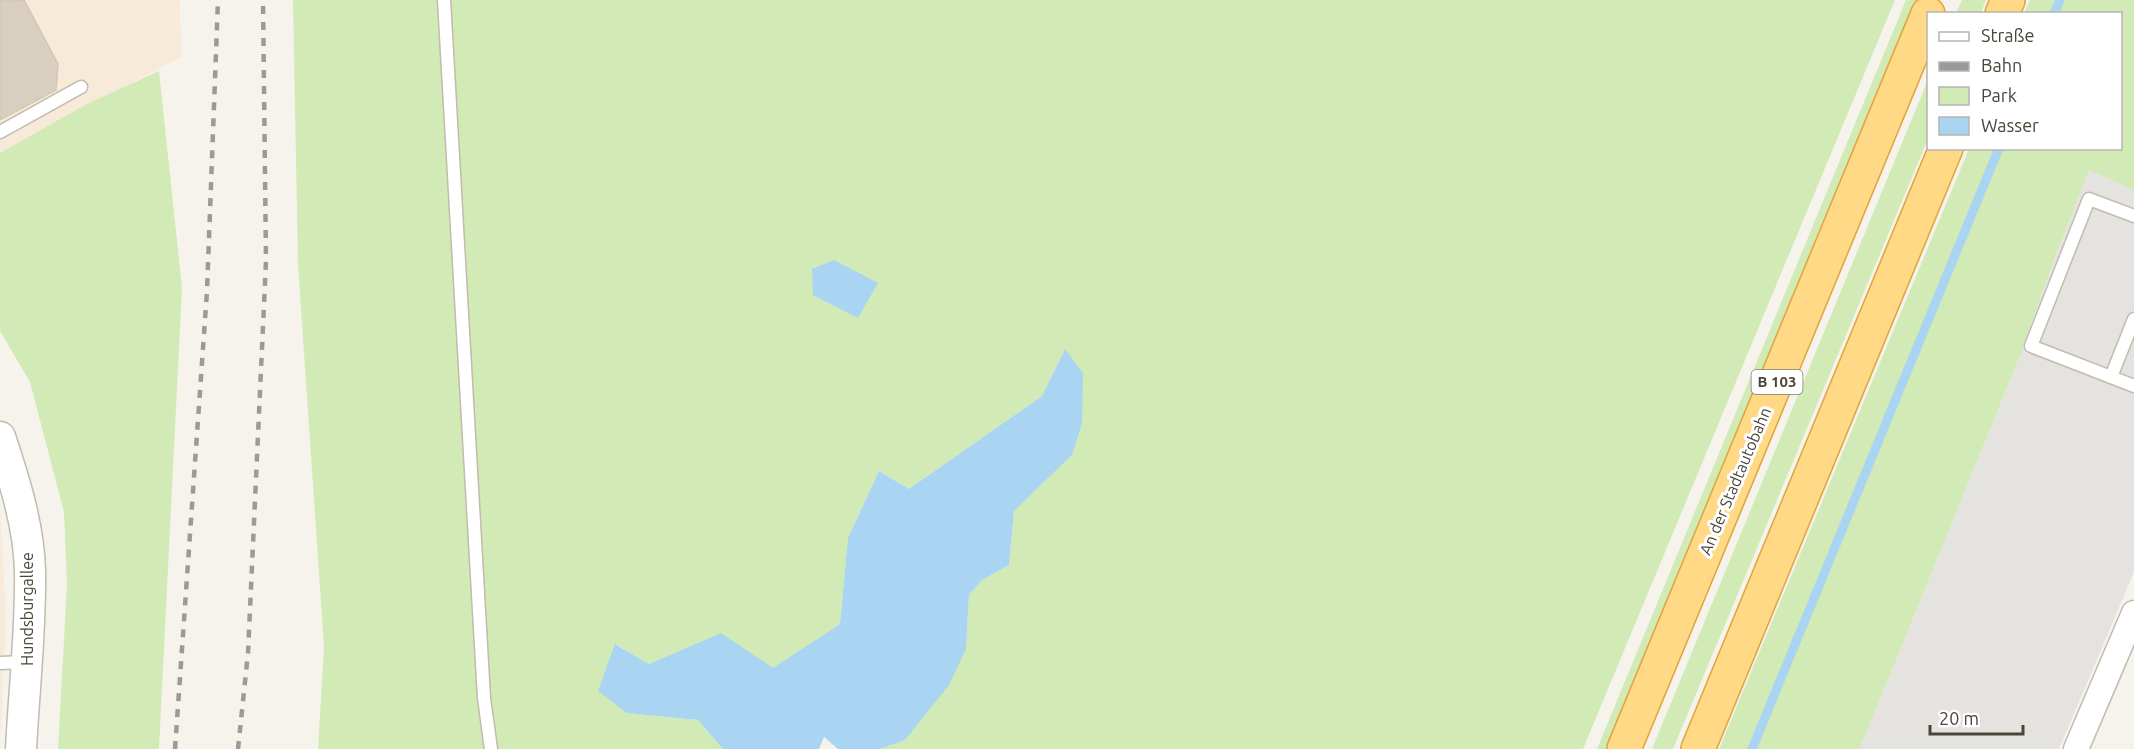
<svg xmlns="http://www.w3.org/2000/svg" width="2134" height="749" viewBox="0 0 2134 749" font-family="Ubuntu,sans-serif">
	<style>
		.commercial { fill: #f7ead8 }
		.green { fill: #d2eab5 }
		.parking { fill: #e5e3e0 }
		.water { fill: #a9d4f2 }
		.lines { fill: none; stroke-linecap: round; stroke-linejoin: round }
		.stream { stroke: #a9d4f2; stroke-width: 9 }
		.building { fill: #d8cfc1; stroke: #d3c7b4; stroke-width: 1.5 }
		.service-casing { stroke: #c2bbae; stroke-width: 15 }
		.minor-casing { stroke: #c2bbae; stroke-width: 27 }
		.tertiary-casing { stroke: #c2bbae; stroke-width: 33 }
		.trunk-casing { stroke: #e0a43c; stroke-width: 36 }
		.service { stroke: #fff; stroke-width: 12 }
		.minor { stroke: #fff; stroke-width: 24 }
		.tertiary { stroke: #fff; stroke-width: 30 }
		.trunk { stroke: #ffd985; stroke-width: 33 }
		.rail { stroke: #9a9a9a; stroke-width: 4.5; stroke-dasharray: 8 8; stroke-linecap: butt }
		.labels { text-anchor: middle; stroke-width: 6; stroke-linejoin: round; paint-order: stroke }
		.shield { fill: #fff; stroke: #817c74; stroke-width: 1.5 }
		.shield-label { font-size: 15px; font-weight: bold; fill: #4b4439 }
		.street-label { font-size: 16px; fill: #4b4439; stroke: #fff }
	</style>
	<rect width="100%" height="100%" fill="#f6f3ec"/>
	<!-- commercial -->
	<g class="commercial">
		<polygon points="0,0 180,0 181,57 0,153"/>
		<polygon points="0,506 6,619 0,743"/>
	</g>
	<!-- green -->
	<g class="green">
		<polygon points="293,0 1895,0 1583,749 880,749 905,740 966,649 969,595 982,580 1009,565 1014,511 1072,455 1065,349 1042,396 909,489 879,471 848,538 840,624 772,669 721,633 649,664 616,644 627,713 698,720 723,749 318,749 324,647 298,264"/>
		<polygon points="1906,0 1917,0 1607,749 1597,749"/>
		<polygon points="1962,0 1986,0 1981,13 1956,13"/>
		<polygon points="2030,0 2134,0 2134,190 2089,171 2057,252 2020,356 1860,749 1719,749 1969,149 2120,148 2120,14 2024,13"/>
		<polygon points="159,71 182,288 159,749 58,749 67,585 64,512 30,382 0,331 0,153 85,105"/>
		<polygon points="1928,80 1928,139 1673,749 1652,749"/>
	</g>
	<!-- parking -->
	<polygon class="parking" points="2089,170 2134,190 2134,572 2059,749 1860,749 2020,356 2057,252"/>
	<!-- water -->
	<g class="water">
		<polygon points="834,260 878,283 858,318 813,295 812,269"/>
		<polygon points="1065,349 1083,373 1082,423 1072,455 1014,511 1009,565 982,580 969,595 966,649 949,685 905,740 880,749 838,749 824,737 819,749 723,749 698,720 627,713 598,691 615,644 649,664 721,633 773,668 840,624 848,538 879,471 909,489 1042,396"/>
	</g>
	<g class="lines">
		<!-- stream -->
		<g class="stream">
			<polyline points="2054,14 2060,0"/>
			<polyline points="1752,749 1999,148"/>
		</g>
	</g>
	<!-- building -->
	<polygon class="building" points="0,0 24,0 58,64 56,90 0,120"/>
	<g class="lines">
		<defs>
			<g id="service">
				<polyline points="444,0 484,698 491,749"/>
				<polyline points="0,132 81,87"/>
				<polyline points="2134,216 2089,199 2031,346 2134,386"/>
				<polyline points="2111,377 2134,319"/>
				<polyline points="0,663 26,662"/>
			</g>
			<polyline id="minor" points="2076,749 2134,613"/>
			<path id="tertiary" d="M0,437C14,479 29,526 30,571C31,630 24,690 21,749"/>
			<g id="trunk">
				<polyline points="2002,14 2008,0"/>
				<polyline points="1624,749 1928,14"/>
				<polyline points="1698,749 1946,148"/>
			</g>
		</defs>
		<!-- service casing -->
		<use href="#service" class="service-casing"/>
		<!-- minor casing -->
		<use href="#minor" class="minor-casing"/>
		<!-- tertiary casing -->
		<use href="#tertiary" class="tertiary-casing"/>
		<!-- trunk casing -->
		<use href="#trunk" class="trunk-casing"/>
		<!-- service -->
		<use href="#service" class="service"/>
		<!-- minor -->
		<use href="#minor" class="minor"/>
		<!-- tertiary -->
		<use href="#tertiary" class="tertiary"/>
		<!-- trunk -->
		<use href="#trunk" class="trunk"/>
		<!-- rail -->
		<g class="rail">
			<polyline points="175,749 207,291 218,0"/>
			<polyline points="238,749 248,653 266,261 263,0"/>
		</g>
	</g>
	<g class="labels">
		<!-- shield labels -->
		<rect class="shield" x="1751.5" y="370" width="51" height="24" rx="4.5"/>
		<g class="shield-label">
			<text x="1777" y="387">B 103</text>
		</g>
		<!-- street labels -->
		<g class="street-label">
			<text transform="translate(1735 481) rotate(-67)" y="6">An der Stadtautobahn</text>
			<text transform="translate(27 609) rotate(-90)" y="6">Hundsburgallee</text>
		</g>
	</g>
	<!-- legend -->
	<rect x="1927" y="12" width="195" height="138" fill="#ffffff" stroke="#b7b4b0" stroke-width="1.5"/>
	<rect x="1939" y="32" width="30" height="9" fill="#ffffff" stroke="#b7b4b0" stroke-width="1.5"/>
	<text x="1981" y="42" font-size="18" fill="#4b4439">Straße</text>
	<rect x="1939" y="62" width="30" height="9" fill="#9a9a9a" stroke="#b7b4b0" stroke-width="1.5"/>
	<text x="1981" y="72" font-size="18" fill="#4b4439">Bahn</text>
	<rect x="1939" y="87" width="30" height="18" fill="#d2eab5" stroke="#b7b4b0" stroke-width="1.5"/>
	<text x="1981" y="102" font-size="18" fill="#4b4439">Park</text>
	<rect x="1939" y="117" width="30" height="18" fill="#a9d4f2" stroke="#b7b4b0" stroke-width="1.5"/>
	<text x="1981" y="132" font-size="18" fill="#4b4439">Wasser</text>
	<!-- scale -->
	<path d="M1930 725v9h93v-9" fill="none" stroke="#4b4439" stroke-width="3"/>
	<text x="1939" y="725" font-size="18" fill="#4b4439" stroke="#ffffff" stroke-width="4.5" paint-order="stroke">20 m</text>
</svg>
